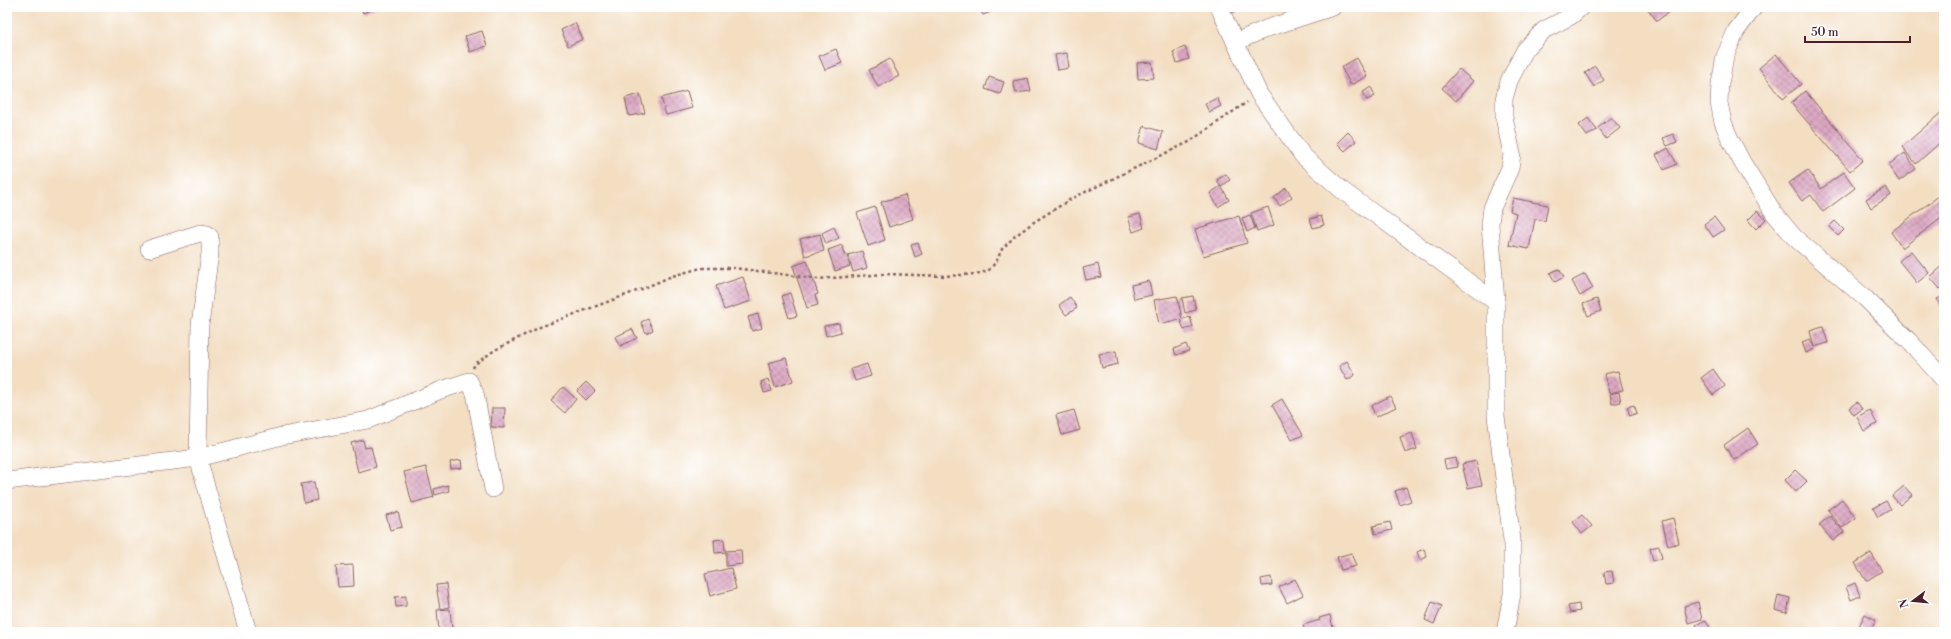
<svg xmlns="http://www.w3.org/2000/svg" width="1951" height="639" viewBox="0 0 1951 639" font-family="'Libre Bodoni',serif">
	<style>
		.building { fill: url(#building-cross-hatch) }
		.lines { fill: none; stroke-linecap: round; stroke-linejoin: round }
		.minor-casing { stroke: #856260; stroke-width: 18 }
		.path { stroke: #856260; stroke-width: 2.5; stroke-dasharray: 3 3; stroke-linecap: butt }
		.minor { stroke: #fff; stroke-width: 17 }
	</style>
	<defs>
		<pattern id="building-cross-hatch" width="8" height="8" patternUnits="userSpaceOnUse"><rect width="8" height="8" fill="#dda9c4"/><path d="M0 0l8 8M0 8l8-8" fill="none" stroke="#b5899f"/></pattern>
	</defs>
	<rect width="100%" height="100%" fill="#fff"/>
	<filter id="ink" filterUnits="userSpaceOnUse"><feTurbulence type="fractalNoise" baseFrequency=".025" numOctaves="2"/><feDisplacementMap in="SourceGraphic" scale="8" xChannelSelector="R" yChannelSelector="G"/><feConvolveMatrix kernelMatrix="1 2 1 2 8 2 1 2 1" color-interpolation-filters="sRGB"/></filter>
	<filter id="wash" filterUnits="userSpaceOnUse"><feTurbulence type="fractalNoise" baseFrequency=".012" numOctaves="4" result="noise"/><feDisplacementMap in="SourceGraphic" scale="16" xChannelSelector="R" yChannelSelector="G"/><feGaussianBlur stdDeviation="0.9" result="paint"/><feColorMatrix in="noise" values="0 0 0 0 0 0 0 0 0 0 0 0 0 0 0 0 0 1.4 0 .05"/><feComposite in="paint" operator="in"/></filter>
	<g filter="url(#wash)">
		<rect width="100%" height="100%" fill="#f3dec2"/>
		<g id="blocks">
			<!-- building -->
			<g class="building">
				<polygon points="361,7 377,7 363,13"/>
				<rect x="704" y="7" width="24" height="2"/>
				<polygon points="979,7 1003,7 983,15"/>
				<polygon points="1224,7 1241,7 1242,8 1228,15"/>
				<polygon points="1649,7 1667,7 1670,11 1657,21 1647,8"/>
				<polygon points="575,23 583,39 568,46 561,30"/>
				<polygon points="482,31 487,46 470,52 465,36"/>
				<polygon points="1185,47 1189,59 1177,63 1173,52"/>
				<polygon points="836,49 842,63 825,70 819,56"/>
				<polygon points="1067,53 1069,68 1058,70 1055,55"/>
				<polygon points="1776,54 1801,84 1783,99 1759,68"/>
				<polygon points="1357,58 1367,76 1351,85 1341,67"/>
				<polygon points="890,59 899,76 878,87 869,70"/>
				<polygon points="1152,62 1154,78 1138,79 1137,63"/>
				<polygon points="1595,66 1604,80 1594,87 1585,73"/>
				<polygon points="1459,69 1473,81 1456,101 1442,88"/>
				<polygon points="989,77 1004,82 1000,94 985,89"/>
				<polygon points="1028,78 1031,91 1016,93 1013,81"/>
				<polygon points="1371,87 1375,96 1367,100 1363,92"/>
				<polygon points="687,91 692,108 666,115 661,98"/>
				<polygon points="1805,91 1863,160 1850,171 1791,103"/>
				<polygon points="640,94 645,113 629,116 625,98"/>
				<polygon points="1217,98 1221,106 1209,112 1205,104"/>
				<polygon points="1944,110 1944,139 1916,164 1902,147"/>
				<polygon points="1611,117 1620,128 1606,139 1598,128"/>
				<polygon points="1588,118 1597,130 1587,136 1579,125"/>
				<polygon points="1144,126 1163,132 1158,149 1139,143"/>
				<polygon points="1348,132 1356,141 1345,151 1337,143"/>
				<polygon points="1673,134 1677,142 1667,146 1663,138"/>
				<polygon points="1668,148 1677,164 1664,170 1656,155"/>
				<polygon points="1905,153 1916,169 1899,181 1888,165"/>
				<polygon points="1808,170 1821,189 1844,172 1855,188 1823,212 1811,195 1802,201 1789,183"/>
				<polygon points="1226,174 1230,180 1221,187 1217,180"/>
				<polygon points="1221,186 1229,200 1218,207 1210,193"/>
				<polygon points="1886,187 1891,195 1871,208 1866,199"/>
				<polygon points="1286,188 1292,197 1280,206 1274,198"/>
				<polygon points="1944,192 1944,216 1902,248 1891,232"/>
				<polygon points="905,195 913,219 889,227 881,202"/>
				<polygon points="1513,198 1548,205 1545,221 1535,219 1529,249 1509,245 1516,213 1510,211"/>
				<polygon points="875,207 885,240 868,246 857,213"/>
				<polygon points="1268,207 1274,225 1257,231 1251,213"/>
				<polygon points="1757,211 1766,219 1756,229 1748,220"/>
				<polygon points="1140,214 1144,228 1133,232 1128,217"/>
				<polygon points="1250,215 1255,228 1247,232 1242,218"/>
				<polygon points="1239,216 1247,243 1203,256 1195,229"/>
				<polygon points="1321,216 1324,225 1313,228 1310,219"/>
				<polygon points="1714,217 1724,230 1713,237 1704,224"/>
				<polygon points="1835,221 1844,230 1838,236 1829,227"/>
				<polygon points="834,227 839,238 826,244 822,233"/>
				<polygon points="820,234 824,251 805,256 800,239"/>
				<polygon points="918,243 922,254 915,257 911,245"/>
				<polygon points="842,245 850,266 835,271 828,250"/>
				<polygon points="862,251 867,268 853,272 848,255"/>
				<polygon points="1911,251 1929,273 1917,283 1899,261"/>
				<polygon points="807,261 818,294 815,295 818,305 807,308 793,266"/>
				<polygon points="1098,264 1101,277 1086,280 1083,268"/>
				<polygon points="1944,265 1944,285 1940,289 1930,277"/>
				<polygon points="1559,269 1564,277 1555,282 1550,273"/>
				<polygon points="1585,274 1593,288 1580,296 1572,281"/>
				<polygon points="743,277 751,301 724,310 716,286"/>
				<polygon points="1149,281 1152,295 1134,299 1131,285"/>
				<polygon points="790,293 797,316 789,318 782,296"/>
				<polygon points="1177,296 1182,319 1190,317 1193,327 1184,330 1180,319 1159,324 1154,300"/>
				<polygon points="1193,296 1196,310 1185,313 1182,298"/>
				<polygon points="1944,296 1944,313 1937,299"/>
				<polygon points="1070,297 1077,308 1066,315 1059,305"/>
				<polygon points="1597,299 1601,311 1588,316 1583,304"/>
				<polygon points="758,314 762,328 752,331 748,317"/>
				<polygon points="648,319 653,330 646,333 641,322"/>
				<polygon points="839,323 841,332 826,336 824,326"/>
				<polygon points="1823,327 1828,343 1814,347 1810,331"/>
				<polygon points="632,329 637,338 620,346 615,337"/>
				<polygon points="1810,339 1815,349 1806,353 1802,342"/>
				<polygon points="1186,344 1189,351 1176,355 1174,349"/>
				<polygon points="1116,351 1118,364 1102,368 1099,354"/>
				<polygon points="786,358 793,381 775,387 768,363"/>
				<polygon points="1347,361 1355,375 1347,380 1339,366"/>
				<polygon points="867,364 871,376 855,381 851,369"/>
				<polygon points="1713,369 1725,386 1713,395 1701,378"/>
				<polygon points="1618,371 1623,390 1609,393 1604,374"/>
				<polygon points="768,379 772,391 764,393 761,382"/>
				<polygon points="586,382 595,391 586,400 577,391"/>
				<polygon points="563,387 576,399 565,413 551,401"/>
				<polygon points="1619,392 1621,402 1612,404 1610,394"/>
				<polygon points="1390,396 1396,407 1376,417 1371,406"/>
				<polygon points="1282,399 1303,435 1292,440 1272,405"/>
				<polygon points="1857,402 1862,409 1854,415 1849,408"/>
				<polygon points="1634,405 1637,413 1630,416 1627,407"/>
				<polygon points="492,408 505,408 504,428 491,427"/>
				<polygon points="1074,410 1080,430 1062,435 1056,415"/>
				<polygon points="1870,410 1877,424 1864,431 1857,417"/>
				<polygon points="1748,428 1758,444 1734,460 1724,445"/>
				<polygon points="1412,433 1417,449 1405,453 1400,437"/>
				<polygon points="363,440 365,448 371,447 376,467 358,472 351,443"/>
				<polygon points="1456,458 1458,467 1446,469 1444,460"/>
				<polygon points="461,460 462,468 451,469 450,462"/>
				<polygon points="1476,461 1482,485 1468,488 1462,464"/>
				<polygon points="426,467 434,497 412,503 404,472"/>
				<polygon points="1795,470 1807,481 1796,492 1785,480"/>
				<polygon points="314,482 317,500 304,503 301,484"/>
				<polygon points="448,485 449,491 435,495 434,489"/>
				<polygon points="1904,486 1912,495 1900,505 1892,496"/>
				<polygon points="1406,487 1411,501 1400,505 1395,491"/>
				<polygon points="1842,499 1856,518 1842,528 1828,510"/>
				<polygon points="1886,501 1891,509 1878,517 1873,508"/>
				<polygon points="398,512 402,527 390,530 386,515"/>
				<polygon points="1582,515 1592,526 1582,534 1573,522"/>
				<polygon points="1830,516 1844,532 1833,541 1819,525"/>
				<polygon points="1673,518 1679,543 1668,546 1662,521"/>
				<polygon points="1390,522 1392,530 1375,534 1373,526"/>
				<polygon points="724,539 725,551 741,550 742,564 726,566 726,552 715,553 714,540"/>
				<polygon points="1659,546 1662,558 1653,561 1650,548"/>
				<polygon points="1424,549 1427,557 1420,560 1417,552"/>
				<polygon points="1351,553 1356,566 1341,570 1337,557"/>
				<polygon points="1871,553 1882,571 1866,581 1855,563"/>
				<polygon points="353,565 354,586 338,587 336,566"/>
				<polygon points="731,568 736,589 710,596 705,574"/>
				<polygon points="1612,571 1614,583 1606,584 1604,572"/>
				<polygon points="1271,577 1272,585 1262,586 1261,579"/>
				<polygon points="1295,579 1303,595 1287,603 1279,587"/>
				<polygon points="1855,583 1860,596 1851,600 1846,587"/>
				<polygon points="446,584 449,607 440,609 436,585"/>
				<polygon points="1778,595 1790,598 1787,613 1775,610"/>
				<polygon points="406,596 406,606 396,607 395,597"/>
				<polygon points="1432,602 1442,606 1434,624 1425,620"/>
				<polygon points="1698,602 1702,619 1688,623 1684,606"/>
				<polygon points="1579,604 1580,611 1570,613 1568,606"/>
				<polygon points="450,609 452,630 439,631 437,610"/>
				<polygon points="1865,614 1876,620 1870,631 1859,626"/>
				<polygon points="1330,615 1334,632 1305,632 1303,625 1320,620 1319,618"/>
				<polygon points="1705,620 1711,629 1707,632 1701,632 1696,625"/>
			</g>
		</g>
	</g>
	<g filter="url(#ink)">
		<use href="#blocks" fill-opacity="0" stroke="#856260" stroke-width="1"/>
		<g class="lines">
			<defs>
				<g id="minor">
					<polyline points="1219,7 1259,94 1303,156 1343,191 1496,302 1496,416 1512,540 1512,594 1505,632"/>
					<polyline points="1754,7 1736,31 1725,56 1720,84 1719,103 1723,122 1730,139 1742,162 1774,213 1794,237 1865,298 1909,341 1944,380"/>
					<polyline points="1235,42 1268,28 1333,7"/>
					<polyline points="149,249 200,233 207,234 210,237 210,253 200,325 198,458 248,632"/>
					<polyline points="1496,302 1490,224 1492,208 1510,168 1512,154 1504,117 1504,99 1509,81 1525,50 1544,30 1571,16 1581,7"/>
					<polyline points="7,481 198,458 282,436 368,420 441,390 469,381 475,393 493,489"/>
				</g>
			</defs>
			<!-- minor casing -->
			<use href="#minor" class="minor-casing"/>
			<!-- path -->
			<polyline class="path" points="473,368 475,364 495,350 540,327 642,289 672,276 701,268 734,268 818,279 885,274 945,276 976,274 988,271 996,262 1002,249 1015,236 1034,222 1071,199 1189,142 1247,102"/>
			<!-- minor -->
			<use href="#minor" class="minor"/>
		</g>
	</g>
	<!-- margin -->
	<rect width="1951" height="639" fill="none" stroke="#fff" stroke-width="24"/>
	<!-- north arrow -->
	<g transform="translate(1913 601) rotate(254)" stroke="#ffffff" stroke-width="3" paint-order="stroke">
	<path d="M0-3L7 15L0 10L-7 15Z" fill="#4a1f2b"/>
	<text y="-6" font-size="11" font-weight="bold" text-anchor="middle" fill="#4a1f2b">N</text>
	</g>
	<!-- scale -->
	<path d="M1805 36v6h105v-6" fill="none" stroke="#4a1f2b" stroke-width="2"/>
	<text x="1811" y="36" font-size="12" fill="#4a1f2b" stroke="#ffffff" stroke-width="3" paint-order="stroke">50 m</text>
</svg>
